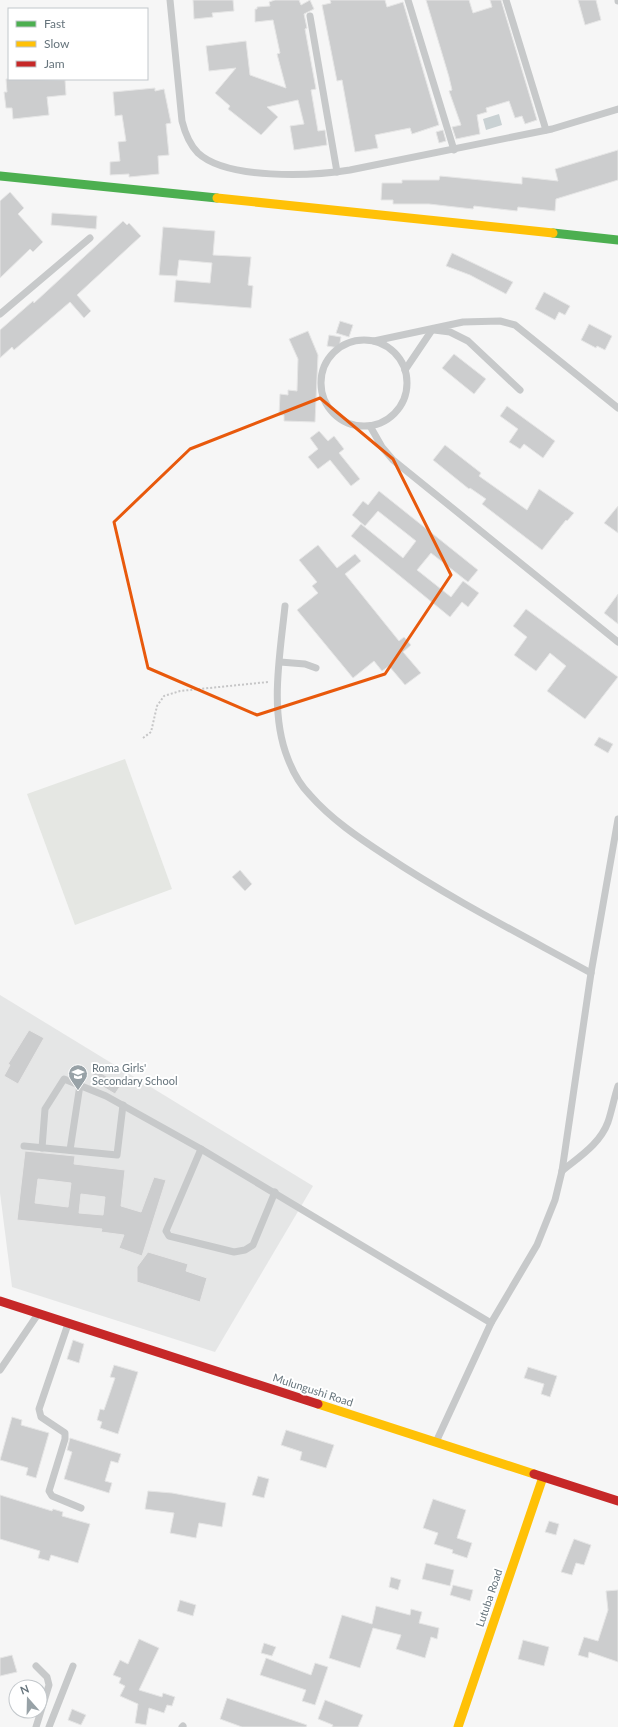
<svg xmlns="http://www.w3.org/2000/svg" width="618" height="1727" viewBox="0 0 618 1727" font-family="Lato,sans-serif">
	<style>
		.built { fill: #e5e6e6 }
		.green { fill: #e5e7e3 }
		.water { fill: #c9d1d3 }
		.building { fill: #cccdce; stroke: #e6e6e6; fill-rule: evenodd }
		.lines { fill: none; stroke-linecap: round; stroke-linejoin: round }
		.path { stroke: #c6c6c7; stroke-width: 2; stroke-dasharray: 2 2; stroke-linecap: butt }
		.lane { stroke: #c7c9ca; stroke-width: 7 }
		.fast { stroke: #4caf50; stroke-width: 9 }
		.slow { stroke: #ffc107; stroke-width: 9 }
		.jam { stroke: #c62828; stroke-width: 9 }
		.marked { fill: none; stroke: #e8590c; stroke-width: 3; stroke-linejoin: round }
		.labels { text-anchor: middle; stroke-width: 4; stroke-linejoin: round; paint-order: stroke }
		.poi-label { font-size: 11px; fill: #66747c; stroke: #fff; text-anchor: start }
		.street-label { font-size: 11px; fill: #66747c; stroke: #fff }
	</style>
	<rect width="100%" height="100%" fill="#f6f6f6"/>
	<!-- built -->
	<polygon class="built" points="0,995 313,1186 215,1352 12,1287 0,1193"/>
	<!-- green -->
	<polygon class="green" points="125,759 172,889 75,925 27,794"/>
	<!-- water -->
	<polygon class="water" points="499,114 502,125 486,130 483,119"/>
	<!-- building -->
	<g class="building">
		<polygon points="193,0 233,0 234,11 212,13 213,17 194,19"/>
		<polygon points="275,0 299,0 301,5 310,0 314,9 304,14 307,28 305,29 316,89 311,90 318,131 325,130 327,145 294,150 290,126 304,124 298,100 267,107 278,117 261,135 228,109 230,106 215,93 236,68 209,71 206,46 246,41 250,75 286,88 277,54 280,53 273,20 255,22 255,9 257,9 257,7 270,6 269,2"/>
		<polygon points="330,0 385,0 387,7 403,2 439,125 412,134 410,128 375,135 378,148 355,152 342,80 337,81 322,5 331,3"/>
		<polygon points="426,0 469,0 473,13 492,7 490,0 501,0 537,120 525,124 522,116 515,118 509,101 486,108 487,112 477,115 480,134 456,139 452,127 461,125 449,91 452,90 449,77"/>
		<polygon points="578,0 596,0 601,20 585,25"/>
		<polygon points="6,79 65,80 66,95 47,97 49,115 13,119 12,108 6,108 4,92 7,92"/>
		<polygon points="155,88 155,91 164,89 171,123 166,124 169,155 158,156 159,174 129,177 129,174 110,175 110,162 120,161 118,142 126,141 122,115 115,116 113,92"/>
		<polygon points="443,130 446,141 439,143 436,132"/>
		<polygon points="618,150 618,180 556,199 555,211 518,207 517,211 474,206 473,209 429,204 393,204 393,200 381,200 382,183 402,183 402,180 439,180 440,176 522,184 522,177 558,181 555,169"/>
		<polygon points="10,192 24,208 18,214 43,242 33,252 30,249 0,278 0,201"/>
		<polygon points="52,213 97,216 96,229 51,225"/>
		<polygon points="123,221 127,225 129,223 141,236 77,295 91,311 84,318 70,302 14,350 12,347 0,358 0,330 33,301 34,303"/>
		<polygon points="163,227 215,231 213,255 251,257 248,285 253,286 251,308 174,302 176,280 210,283 212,263 179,260 177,276 159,275"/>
		<polygon points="452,253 513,282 506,294 470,275 446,266"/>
		<polygon points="544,292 570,306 565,315 559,312 555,320 535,309"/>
		<polygon points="340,321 353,325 349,337 336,333"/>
		<polygon points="589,324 612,336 605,350 597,346 596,348 581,340"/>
		<polygon points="308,331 318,355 315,422 284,421 284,415 279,415 280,394 288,395 288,390 297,391 298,359 289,339"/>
		<polygon points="329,335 341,337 339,348 327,346"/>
		<polygon points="454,354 486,379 474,394 442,368"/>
		<polygon points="507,406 555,441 543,458 524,444 520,449 509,442 518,429 500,416"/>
		<polygon points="319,431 328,441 334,436 344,449 339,453 360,479 351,486 330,460 318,469 308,457 318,449 310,438"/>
		<polygon points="445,445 481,473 479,476 527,510 539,489 574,513 567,521 566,520 542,550 482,504 486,499 470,488 469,489 433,460"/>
		<polygon points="379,491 478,570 468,582 431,553 417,570 451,597 463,581 479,593 468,607 462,602 450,617 351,536 361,524 403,558 416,541 378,511 365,526 352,515 363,501 368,505"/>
		<polygon points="618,506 618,533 604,523"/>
		<polygon points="318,545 337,568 355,554 361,561 345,574 399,641 404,637 411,645 403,652 421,673 405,685 389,666 382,671 374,661 353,678 297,610 318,593 312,586 317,582 299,560"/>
		<polygon points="618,594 618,624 604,613"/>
		<polygon points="526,609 618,677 585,719 547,691 566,666 550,653 536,671 514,655 527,637 513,626"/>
		<polygon points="599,737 613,744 608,753 594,745"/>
		<polygon points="240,870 252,884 245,891 232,877"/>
		<polygon points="29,1030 44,1038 18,1084 4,1076 10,1065 8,1064"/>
		<polygon points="96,1070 121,1085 115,1094 90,1079"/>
		<path d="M25,1151L75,1156L74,1164L125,1170L121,1206L141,1212L154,1177L166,1180L142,1256L119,1248L124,1235L101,1232L102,1229L17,1220ZM38,1179L71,1183L68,1207L35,1203ZM81,1194L105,1197L103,1215L79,1213Z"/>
		<polygon points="148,1252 188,1264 186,1271 207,1278 200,1302 137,1282 137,1267"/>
		<polygon points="73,1340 84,1344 79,1363 67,1359"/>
		<polygon points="114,1365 138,1372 118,1434 100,1428 102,1422 97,1420 100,1409 104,1410 115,1378 110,1377"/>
		<polygon points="528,1367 557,1376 550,1397 541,1394 544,1384 524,1378"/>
		<polygon points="12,1417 22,1420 21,1425 49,1433 36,1478 26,1475 28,1468 0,1460"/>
		<polygon points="286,1430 334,1445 326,1468 300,1460 302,1452 281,1445"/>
		<polygon points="70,1438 121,1454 118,1463 111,1461 105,1481 112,1483 109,1493 64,1479 72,1452 67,1450"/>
		<polygon points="258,1476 269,1479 264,1498 252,1495"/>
		<polygon points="148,1491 172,1493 226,1503 222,1527 199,1523 196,1538 170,1533 174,1513 145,1509"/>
		<polygon points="0,1495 52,1511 53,1509 63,1512 62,1516 90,1524 78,1563 51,1555 49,1561 38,1558 40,1551 0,1539"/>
		<polygon points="433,1499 466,1510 457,1538 472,1543 467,1558 452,1553 453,1550 434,1544 438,1533 423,1528"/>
		<polygon points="549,1521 559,1524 556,1535 545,1532"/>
		<polygon points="574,1539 591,1545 584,1565 576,1563 572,1575 561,1572"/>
		<polygon points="426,1563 454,1570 450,1586 422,1579"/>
		<polygon points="391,1577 401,1580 398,1590 389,1587"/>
		<polygon points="453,1585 473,1590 470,1601 450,1595"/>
		<polygon points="618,1590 618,1662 589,1652 588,1658 578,1655 584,1637 598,1641 608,1610 606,1591"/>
		<polygon points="180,1600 196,1605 193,1616 177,1611"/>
		<polygon points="376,1606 410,1615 411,1609 422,1612 419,1623 439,1628 437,1639 431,1637 425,1658 396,1649 401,1635 373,1628 360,1668 329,1658 342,1615 372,1624"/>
		<polygon points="139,1639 159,1648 139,1690 162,1697 163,1693 175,1697 172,1706 167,1705 164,1713 149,1708 146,1725 135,1723 138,1704 120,1696 125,1686 119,1683 121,1678 113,1675 120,1660 128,1664"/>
		<polygon points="523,1640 549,1647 544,1666 518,1659"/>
		<polygon points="264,1643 276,1647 272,1656 261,1653"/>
		<polygon points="12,1655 17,1672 0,1676 0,1658"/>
		<polygon points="266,1658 311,1675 315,1663 328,1667 315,1705 302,1701 306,1690 260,1675"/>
		<polygon points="227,1698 307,1725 306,1727 242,1727 220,1719"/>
		<polygon points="325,1700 363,1715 358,1727 332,1727 333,1725 318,1719"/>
		<polygon points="72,1709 86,1715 81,1725 68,1720"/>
	</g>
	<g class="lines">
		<!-- path -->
		<polyline class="path" points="143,738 151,732 157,706 164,696 180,691 268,682"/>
		<!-- lane -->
		<g class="lane">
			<path d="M170,0L182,121C185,133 189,144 198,153C227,180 312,176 350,170L552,129L618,109"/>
			<polyline points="408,0 454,150"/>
			<polyline points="506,0 546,130"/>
			<polyline points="618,0 618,1"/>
			<polyline points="310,16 337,172"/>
			<polyline points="0,314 90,238"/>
			<polyline points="434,330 450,332 468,341 520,390"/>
			<circle cx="364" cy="383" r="43"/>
			<polyline points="374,341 463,322 500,321 515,325 618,408"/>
			<polyline points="405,370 432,330"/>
			<polyline points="370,426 382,447 393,460 618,642"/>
			<path d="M285,606C280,655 269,712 288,759C293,772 300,785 310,795C331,819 359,838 385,855C451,899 522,935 591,973"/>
			<polyline points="280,662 305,664 316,668"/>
			<polyline points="24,1146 117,1155 123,1105"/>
			<polyline points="42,1148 45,1109 64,1079 106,1096 201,1149 491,1323"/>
			<polyline points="201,1149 166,1231 169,1236 234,1252 245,1250 253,1245 275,1192"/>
			<polyline points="70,1150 80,1085"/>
			<path d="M562,1171C579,1157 600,1144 608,1122C612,1110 614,1098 618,1086"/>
			<polyline points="68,1324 39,1409 41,1417 65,1433 65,1439 49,1491 52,1496 81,1508"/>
			<polyline points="0,1370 38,1314"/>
			<polyline points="436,1442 491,1323 537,1245 555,1200 562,1171 591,973 618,819"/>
			<polyline points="36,1727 49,1685 47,1677 36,1666"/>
			<polyline points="49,1727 73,1666"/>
			<polyline points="182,1727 183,1726"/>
		</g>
		<!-- fast -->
		<g class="fast">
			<polyline points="0,176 217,198"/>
			<polyline points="553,233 618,240"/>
		</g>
		<!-- slow -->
		<g class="slow">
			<polyline points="217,198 553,233"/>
			<polyline points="318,1404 534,1474"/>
			<polyline points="458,1727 543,1477"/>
		</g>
		<!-- jam -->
		<g class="jam">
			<polyline points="0,1301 318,1404"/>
			<polyline points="534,1474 618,1501"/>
		</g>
	</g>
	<!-- marked area -->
	<path class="marked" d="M320,398L393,459L451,575L385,674L257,715L148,668L114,522L190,449Z"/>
	<!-- icons -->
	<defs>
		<symbol id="school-pin" viewBox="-11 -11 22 30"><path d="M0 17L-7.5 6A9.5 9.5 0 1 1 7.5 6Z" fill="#98a2a7" stroke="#fff"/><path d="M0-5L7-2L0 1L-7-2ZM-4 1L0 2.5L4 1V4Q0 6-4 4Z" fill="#fff"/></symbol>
	</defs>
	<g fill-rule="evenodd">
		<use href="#school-pin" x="67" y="1063" width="22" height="30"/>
	</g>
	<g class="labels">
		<!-- poi labels -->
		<g class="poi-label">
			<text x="92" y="1072">Roma Girls'<tspan x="92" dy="13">Secondary School</tspan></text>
		</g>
		<!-- street labels -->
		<g class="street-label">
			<text transform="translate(313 1390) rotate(18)" y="4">Mulungushi Road</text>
			<text transform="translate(489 1598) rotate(-71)" y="4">Lutuba Road</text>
		</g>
	</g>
	<!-- legend -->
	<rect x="8" y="8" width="140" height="72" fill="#ffffff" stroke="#c2c7cb"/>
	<rect x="16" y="21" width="20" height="6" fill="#4caf50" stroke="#c2c7cb"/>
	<text x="44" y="28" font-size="12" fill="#66747c">Fast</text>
	<rect x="16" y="41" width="20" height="6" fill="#ffc107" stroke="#c2c7cb"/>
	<text x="44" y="48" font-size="12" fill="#66747c">Slow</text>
	<rect x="16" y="61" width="20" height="6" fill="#c62828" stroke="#c2c7cb"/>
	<text x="44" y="68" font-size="12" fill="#66747c">Jam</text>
	<!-- north arrow -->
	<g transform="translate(28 1699) rotate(340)"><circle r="19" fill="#ffffff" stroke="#c2c7cb"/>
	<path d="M0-3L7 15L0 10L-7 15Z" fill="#98a2a7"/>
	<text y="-6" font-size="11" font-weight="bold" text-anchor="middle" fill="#66747c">N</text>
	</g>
</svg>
